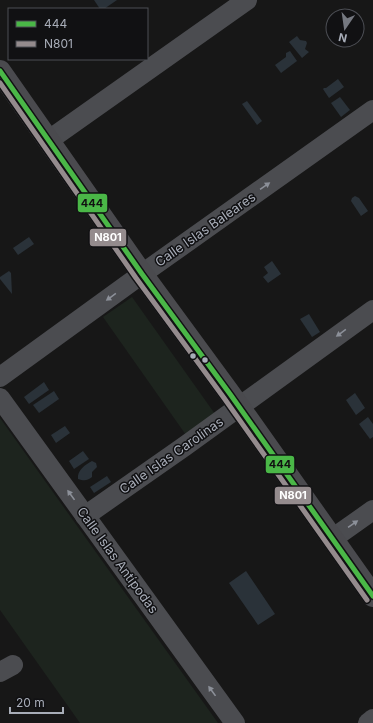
<svg xmlns="http://www.w3.org/2000/svg" width="373" height="723" viewBox="0 0 373 723" font-family="Inter,sans-serif">
	<style>
		.green { fill: #1d241e }
		.water { fill: #2a3239 }
		.lines { fill: none; stroke-linecap: round; stroke-linejoin: round }
		.street { stroke: #4b4c50; stroke-width: 20 }
		.secondary { stroke: #4a4a4e; stroke-width: 22 }
		.bus-1-casing { stroke: #111113; stroke-width: 8 }
		.bus-2-casing { stroke: #111113; stroke-width: 8 }
		.bus-1 { stroke: #4ab747; stroke-width: 5 }
		.bus-2 { stroke: #948b8d; stroke-width: 5 }
		.oneway { fill: #8c9099 }
		.bus-dot { fill: #a8adb8; stroke: #111113; stroke-width: 1.5 }
		.labels { text-anchor: middle; stroke-width: 3; stroke-linejoin: round; paint-order: stroke }
		.street-label { font-size: 13px; fill: #a8adb8; stroke: #111113 }
		.line-badge { stroke: #111113; stroke-width: 1.5 }
		.badge-label { font-size: 11px; text-anchor: middle; font-weight: bold; fill: #fff }
		.pale-badge-label { font-size: 11px; text-anchor: middle; font-weight: bold; fill: #111 }
	</style>
	<rect width="100%" height="100%" fill="#171717"/>
	<!-- green -->
	<g class="green">
		<polygon points="132,297 215,414 186,435 103,317"/>
		<polygon points="0,418 218,723 80,723 0,610"/>
	</g>
	<!-- water -->
	<g class="water">
		<polygon points="94,0 117,0 104,9 100,9"/>
		<polygon points="297,36 300,40 306,41 307,43 305,49 309,52 302,58 289,42"/>
		<polygon points="290,51 297,61 281,73 275,65 286,57 286,53"/>
		<polygon points="338,79 344,87 329,98 323,89 324,88 326,88"/>
		<polygon points="340,97 350,110 341,117 331,103"/>
		<polygon points="247,101 262,121 257,125 242,104"/>
		<polygon points="355,196 359,198 368,211 361,216 351,201 352,198"/>
		<polygon points="29,237 34,244 18,255 13,248"/>
		<polygon points="272,261 281,274 268,283 263,277 268,273 264,267"/>
		<polygon points="9,271 11,273 12,294 0,279 0,277"/>
		<polygon points="309,314 320,332 312,337 300,319"/>
		<polygon points="44,382 49,390 29,404 24,397"/>
		<polygon points="54,391 59,399 39,413 33,405"/>
		<polygon points="355,393 365,408 356,415 346,400"/>
		<polygon points="368,417 373,424 373,437 370,439 359,424"/>
		<polygon points="65,426 70,433 56,443 51,435"/>
		<polygon points="83,451 89,459 74,469 69,461"/>
		<path d="M92,461L96,463L97,467L92,472V477C87,481 84,481 78,479C77,470 85,465 92,461Z"/>
		<polygon points="107,476 111,482 94,493 90,487"/>
		<polygon points="246,571 275,614 258,625 229,583"/>
	</g>
	<g class="lines">
		<!-- street -->
		<g class="street">
			<polyline points="49,140 247,0"/>
			<polyline points="0,377 142,274 373,110"/>
			<polyline points="0,398 235,723"/>
			<polyline points="85,516 185,446 373,310"/>
			<polyline points="332,539 373,510"/>
			<polyline points="0,672 13,665"/>
			<polyline points="368,723 373,719"/>
		</g>
		<!-- secondary -->
		<polyline class="secondary" points="0,71 142,274 230,394 373,596"/>
		<defs>
			<polyline id="bus-1" points="0,71 142,274 230,394 373,596"/>
			<polyline id="bus-2" points="0,83 136,278 224,398 367,600"/>
		</defs>
		<!-- bus-1 casing -->
		<use href="#bus-1" class="bus-1-casing"/>
		<!-- bus-2 casing -->
		<use href="#bus-2" class="bus-2-casing"/>
		<!-- bus-1 -->
		<use href="#bus-1" class="bus-1"/>
		<!-- bus-2 -->
		<use href="#bus-2" class="bus-2"/>
	</g>
	<!-- one-way arrows -->
	<defs><path id="oneway-solid" d="M-6-.8H1V-3.2L6.5 0L1 3.2V.8H-6Z"/></defs>
	<g class="oneway">
		<use href="#oneway-solid" transform="translate(265 186) rotate(-35)"/>
		<use href="#oneway-solid" transform="translate(111 297) rotate(144)"/>
		<use href="#oneway-solid" transform="translate(341 333) rotate(144)"/>
		<use href="#oneway-solid" transform="translate(71 495) rotate(-126)"/>
		<use href="#oneway-solid" transform="translate(353 524) rotate(-35)"/>
		<use href="#oneway-solid" transform="translate(212 691) rotate(-126)"/>
	</g>
	<!-- markers -->
	<g class="bus-dot">
		<circle cx="193" cy="356" r="3.5"/>
		<circle cx="205" cy="360" r="3.5"/>
	</g>
	<g class="labels">
		<!-- street labels -->
		<g class="street-label">
			<text transform="translate(205 229) rotate(-35)" y="5">Calle Islas Baleares</text>
			<text transform="translate(171 455) rotate(-35)" y="5">Calle Islas Carolinas</text>
			<text transform="translate(118 560) rotate(54)" y="5">Calle Islas Antípodas</text>
		</g>
	</g>
	<g class="line-badge">
		<rect x="77" y="193" width="31" height="20" rx="4" fill="#4ab747"/>
		<rect x="89" y="228" width="38" height="19" rx="4" fill="#948b8d"/>
		<rect x="265" y="455" width="30" height="19" rx="4" fill="#4ab747"/>
		<rect x="274" y="486" width="38" height="19" rx="4" fill="#948b8d"/>
	</g>
	<g class="badge-label">
		<text x="108" y="241">N801</text>
		<text x="293" y="499">N801</text>
	</g>
	<g class="pale-badge-label">
		<text x="92" y="207">444</text>
		<text x="280" y="468">444</text>
	</g>
	<!-- legend -->
	<rect x="8" y="8" width="140" height="52" fill="#111113" stroke="#4d4f55"/>
	<rect x="16" y="21" width="20" height="6" fill="#4ab747" stroke="#4d4f55"/>
	<text x="44" y="28" font-size="12" fill="#a8adb8">444</text>
	<rect x="16" y="41" width="20" height="6" fill="#948b8d" stroke="#4d4f55"/>
	<text x="44" y="48" font-size="12" fill="#a8adb8">N801</text>
	<!-- north arrow -->
	<g transform="translate(345 28) rotate(193)"><circle r="19" fill="#111113" stroke="#4d4f55"/>
	<path d="M0-3L7 15L0 10L-7 15Z" fill="#757880"/>
	<text y="-6" font-size="11" font-weight="bold" text-anchor="middle" fill="#a8adb8">N</text>
	</g>
	<!-- scale -->
	<path d="M10 707v6h53v-6" fill="none" stroke="#a8adb8" stroke-width="2"/>
	<text x="16" y="707" font-size="12" fill="#a8adb8" stroke="#111113" stroke-width="3" paint-order="stroke">20 m</text>
</svg>
